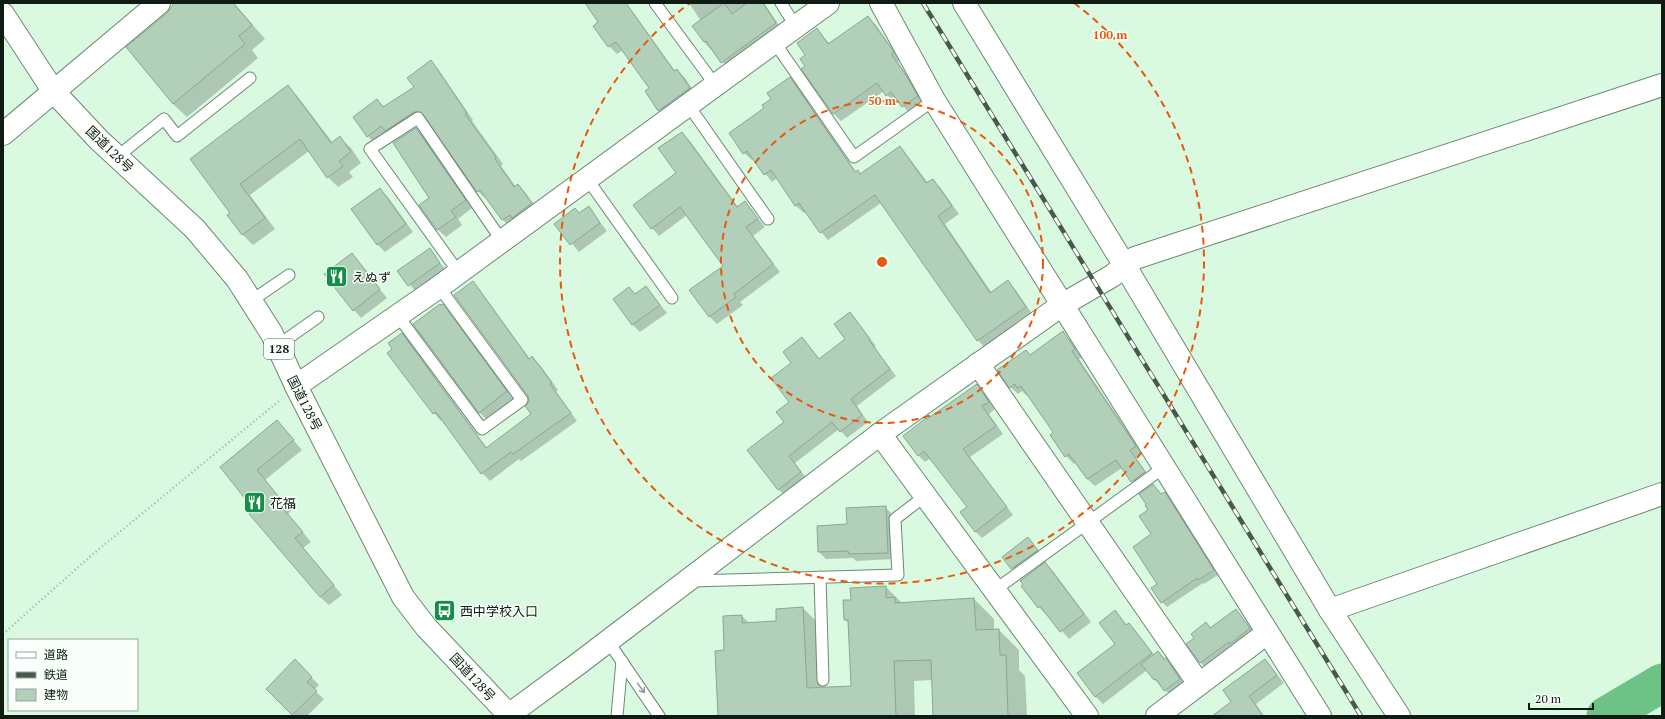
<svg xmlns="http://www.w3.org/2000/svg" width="1665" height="719" viewBox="0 0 1665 719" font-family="'PT Serif','Noto Sans JP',serif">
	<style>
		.shadow { fill: #0003 }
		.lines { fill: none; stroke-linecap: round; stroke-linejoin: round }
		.river { stroke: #6fc286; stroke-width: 39 }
		.building { fill: #b2d0b9; stroke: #8aa790 }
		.lane-casing { stroke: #6d8973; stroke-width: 13 }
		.street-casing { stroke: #6d8973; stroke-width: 24 }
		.secondary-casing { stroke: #6d8973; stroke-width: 24 }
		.highway-casing { stroke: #6d8973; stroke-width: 24 }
		.path { stroke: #9bb4a1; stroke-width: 2.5; stroke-dasharray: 1 3; stroke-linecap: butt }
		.lane { stroke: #fff; stroke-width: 11 }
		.street { stroke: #fff; stroke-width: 22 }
		.secondary { stroke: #fff; stroke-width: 22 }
		.highway { stroke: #fff; stroke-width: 22 }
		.rail-casing { stroke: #48584c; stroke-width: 4.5 }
		.rail { stroke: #f9fffa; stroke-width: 3; stroke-dasharray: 9; stroke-linecap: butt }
		.oneway { stroke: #939895 }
		.ring { fill: none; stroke: #e8590c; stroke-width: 2; stroke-dasharray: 7 5 }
		.labels { text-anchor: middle; stroke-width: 3; stroke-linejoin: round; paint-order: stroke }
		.shield { fill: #f9fffa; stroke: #565f58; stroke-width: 1 }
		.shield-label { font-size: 12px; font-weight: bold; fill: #101b13 }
		.street-label { font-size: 13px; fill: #101b13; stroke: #f9fffa }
		.poi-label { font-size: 13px; fill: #101b13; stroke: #f9fffa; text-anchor: start }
		.centre { fill: #e8590c; stroke: #f9fffa; stroke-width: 2 }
		.ring-label { font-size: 12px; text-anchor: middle; font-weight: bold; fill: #e8590c; stroke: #f9fffa; stroke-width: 3; stroke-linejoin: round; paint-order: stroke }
	</style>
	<rect width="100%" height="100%" fill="#daf9e1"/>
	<!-- shadow -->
	<g class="shadow">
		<polygon points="175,3 234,3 265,39 252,50 258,58 187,117 173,104 168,13"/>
		<polygon points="586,3 626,4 633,12 675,71 677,70 685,78 697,96 667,118 659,110 650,89 623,50 617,54 609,46 595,26 600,22"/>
		<polygon points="689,3 764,3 783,31 729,69 704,42 701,21"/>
		<polygon points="868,18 876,25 900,60 898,62 914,85 925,104 910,114 898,100 894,103 884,91 841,121 834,114 803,69 807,66 807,55 817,30 830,44"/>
		<polygon points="431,62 438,69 473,120 472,121 503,164 501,166 516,187 518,185 525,192 538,211 510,227 503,220 486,197 485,198 478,191 427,119 422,119 374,143 368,136 377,100 385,108 415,88"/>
		<polygon points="790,78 797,85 856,172 858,171 861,174 900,147 907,155 928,183 932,180 940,187 959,214 945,224 992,293 1008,282 1015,289 1033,315 985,348 978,340 881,203 828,240 821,232 806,211 804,213 796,206 777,178 772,182 754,159 752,160 744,153 765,108"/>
		<polygon points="288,86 298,97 333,143 340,138 351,148 361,163 349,172 353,177 338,187 328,177 309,151 250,195 275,229 253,245 243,235 228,216 232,213 191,159"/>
		<polygon points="416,129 424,137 472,208 458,219 462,225 446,237 438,230 420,205 430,198"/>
		<polygon points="682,134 690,141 738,207 745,202 765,227 753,236 780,272 740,302 743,305 717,324 710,317 690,290 724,266 687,215 659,236 652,228 678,173"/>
		<polygon points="380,189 388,197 413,232 385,252 377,244"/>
		<polygon points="589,208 607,231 579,252 556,224 575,209 580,214"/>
		<polygon points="429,249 447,271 417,293 398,271"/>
		<polygon points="351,254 387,298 361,318 354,310"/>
		<polygon points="473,283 480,290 530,359 532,357 540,365 558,390 556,392 577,421 521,461 519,459 490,481 482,473 443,419 441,421 434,413 394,350 402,334 409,342 487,448 533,414 529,395"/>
		<polygon points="646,287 667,313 640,332 633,325 614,299 636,295"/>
		<polygon points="442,305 450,313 514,400 487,420 479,412"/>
		<polygon points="850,313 876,346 874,347 896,376 857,406 868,422 847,438 839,429 795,463 807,479 785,496 778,489 785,422 791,403 792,363 802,338 820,360 846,339"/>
		<polygon points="1063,333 1070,340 1082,357 1079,359 1143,454 1136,458 1152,480 1140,489 1122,468 1095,486 1087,479 1076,462 1074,464 1066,456 1055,433 1028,394 1026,395 1022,391 1018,394 1010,387 1026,351 1031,355"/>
		<polygon points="977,386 984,393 995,409 989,414 1003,434 970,457 1013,515 982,538 975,531 968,507 931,458 925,462 918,455 927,420"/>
		<polygon points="277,421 302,450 265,480 291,511 288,514 311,542 303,548 342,595 329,605 320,597 256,510 221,467"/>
		<polygon points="1153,485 1162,495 1165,493 1170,498 1218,575 1204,584 1203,583 1167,607 1162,602 1158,584 1149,510"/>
		<polygon points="885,507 892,514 894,559 856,561 853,558 826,559 819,552 848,525"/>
		<polygon points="1028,539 1045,558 1020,576 1004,557"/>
		<polygon points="1045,563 1053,571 1091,622 1069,639 1047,614 1046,615 1039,607"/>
		<polygon points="886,587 902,603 974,599 994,619 994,630 999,630 1019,650 1019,670 1025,676 1027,716 934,716 932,680 914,681 915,716 719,716 726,651 742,616 749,623 777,622 803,608 823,628 825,688 852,687 849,624 845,619 852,601"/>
		<polygon points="1236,610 1257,636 1208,670 1200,662 1195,638 1206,624 1211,629"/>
		<polygon points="1114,612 1127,625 1129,624 1136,631 1154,655 1158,652 1173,667 1187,687 1173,698 1155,680 1147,670 1103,704 1095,696 1117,644"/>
		<polygon points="1265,660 1284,683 1256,704 1264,716 1214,716 1232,702"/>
		<polygon points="295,661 319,685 314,690 324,699 307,716 295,716 267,689"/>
	</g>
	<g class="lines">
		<!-- river -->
		<polyline class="river" points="1606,716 1662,683"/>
	</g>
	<!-- building -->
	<g class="building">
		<polygon points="174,3 233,3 252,25 239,36 245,44 173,104 126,47 167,13"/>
		<polygon points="585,3 626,3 674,71 677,69 690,88 658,111 645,91 649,88 616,42 608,47 593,26 598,22"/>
		<polygon points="724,3 732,14 747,3 763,3 776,23 721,63 706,41 704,42 692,26"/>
		<polygon points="868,16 894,52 891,54 907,77 918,96 902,107 891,92 886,96 877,83 833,114 801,69 805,66 800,59 805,55 797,43 817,28 828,44"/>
		<polygon points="431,60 467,113 465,114 496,157 495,159 514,187 518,184 532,203 512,218 510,215 502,220 480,190 477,192 421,112 414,112 385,131 381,126 367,137 353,117 377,99 383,107 414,87 407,78"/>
		<polygon points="790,77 855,172 858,170 860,174 900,146 926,183 933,179 952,206 938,216 990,293 1008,280 1026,307 977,341 875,195 820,233 799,203 795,206 771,170 764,175 747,151 743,154 729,133 764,108 762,105 771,99 767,93"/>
		<polygon points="288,85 331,143 340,136 351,152 339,161 343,166 327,178 300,139 240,184 265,218 242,235 227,215 230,213 190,159"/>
		<polygon points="416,128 466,200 451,211 456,217 437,230 419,205 429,198 393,143"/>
		<polygon points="682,132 737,207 745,201 758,219 746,227 773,264 734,294 736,297 709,317 689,290 723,266 680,207 651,229 633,205 676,173 658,148"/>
		<polygon points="380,188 406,224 377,245 351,209"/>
		<polygon points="589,206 600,223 570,245 554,224 575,208 579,213"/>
		<polygon points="430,248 440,263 408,286 397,271"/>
		<polygon points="352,253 380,289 353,311 324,274"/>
		<polygon points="473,281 529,359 532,356 552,383 550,384 571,413 513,454 511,452 481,474 436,412 433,414 387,353 392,349 388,343 402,333 486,448 531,414 525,406 529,402 528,396 454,295"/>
		<polygon points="646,286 660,305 632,325 613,299 629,287 635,294"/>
		<polygon points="440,304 440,305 443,304 507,391 479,413 413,324"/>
		<polygon points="850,312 870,339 869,340 890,369 851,399 862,415 840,432 832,422 789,456 801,472 778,490 747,450 784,422 776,412 789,402 771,378 791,363 783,352 802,337 819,359 845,339 834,324"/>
		<polygon points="1063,331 1075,349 1072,351 1136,446 1130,450 1145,472 1131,482 1116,460 1087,479 1069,454 1065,457 1050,435 1053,432 1021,386 1017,388 1015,384 1009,388 997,370 1026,350 1030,355"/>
		<polygon points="977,384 989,402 982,406 996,426 963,449 1007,507 975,532 960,512 967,507 924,451 918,456 903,436 926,418 927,419"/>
		<polygon points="277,420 294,440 257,470 283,502 280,505 303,532 295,538 334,585 320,597 249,514 254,510 220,467"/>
		<polygon points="1153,484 1161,494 1165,492 1214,570 1198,580 1197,578 1161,603 1151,588 1157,584 1133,547 1151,534 1139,516 1148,510 1145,505 1146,504 1139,494"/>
		<polygon points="886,506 888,553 849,554 848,551 818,552 817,526 847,524 846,508"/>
		<polygon points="1028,537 1038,550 1011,569 1002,557"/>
		<polygon points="1045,562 1084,614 1060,632 1040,606 1038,608 1021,586 1023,584 1020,581"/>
		<polygon points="886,586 886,598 895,597 895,603 974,598 976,630 999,629 1000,655 1006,655 1008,716 933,716 931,660 894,661 896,716 718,716 715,651 724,650 723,616 742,615 742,623 776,621 776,609 803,607 807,688 851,686 848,620 844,620 843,600 851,600 850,588"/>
		<polygon points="1236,609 1250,628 1230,644 1229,642 1200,663 1186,644 1194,638 1191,634 1206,622 1210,628"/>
		<polygon points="1115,610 1126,625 1129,623 1152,653 1095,697 1077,673 1115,644 1099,623"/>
		<polygon points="1158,651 1164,659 1166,658 1180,679 1164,691 1156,679 1154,680 1141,664"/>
		<polygon points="295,659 312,677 307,682 317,691 292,715 266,689"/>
		<polygon points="1265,659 1277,675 1249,696 1263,716 1212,716 1231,702 1223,690"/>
	</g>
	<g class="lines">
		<defs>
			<g id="lane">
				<polyline points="655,3 716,86"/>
				<polyline points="781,3 796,27"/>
				<polyline points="775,43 854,157 934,100"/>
				<polyline points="689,106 768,219"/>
				<polyline points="117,157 164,119 177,136 250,78"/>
				<polyline points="588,180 672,298"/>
				<polyline points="459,273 370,149 418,118 502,241"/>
				<polyline points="251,301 289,275"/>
				<polyline points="398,316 482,429 522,400 439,287"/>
				<polyline points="277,346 318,317"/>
				<polyline points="820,577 823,680"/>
				<polyline points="691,581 898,575 895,519 925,496"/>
				<polyline points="995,590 1163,468"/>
				<polyline points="608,641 659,716"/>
				<polyline points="617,716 622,661"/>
			</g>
			<g id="street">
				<polyline points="881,3 934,100 1320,716"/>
				<polyline points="964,3 1125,266 1330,610 1399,716"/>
				<polyline points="3,134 159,3"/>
				<polyline points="978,364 1199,684"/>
				<polyline points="296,386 439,287 828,3"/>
				<polyline points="880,434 1087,716"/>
				<polyline points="507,716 578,664 880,434 1062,305 1112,276 1135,258 1662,85"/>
				<polyline points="1157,716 1267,633"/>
			</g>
			<polyline id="secondary" points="1330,610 1662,494"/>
			<polyline id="highway" points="3,14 54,92 99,140 195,229 237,279 272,334 296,386 403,597 426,627 510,716"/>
		</defs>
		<!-- lane casing -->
		<use href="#lane" class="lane-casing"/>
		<!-- street casing -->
		<use href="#street" class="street-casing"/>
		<!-- secondary casing -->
		<use href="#secondary" class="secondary-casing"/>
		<!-- highway casing -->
		<use href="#highway" class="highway-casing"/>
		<!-- path -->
		<polyline class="path" points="3,634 93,554 279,401"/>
		<!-- lane -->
		<use href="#lane" class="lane"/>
		<!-- street -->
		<use href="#street" class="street"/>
		<!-- secondary -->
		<use href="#secondary" class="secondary"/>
		<!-- highway -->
		<use href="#highway" class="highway"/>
		<defs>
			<polyline id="rail" points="923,3 1361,716"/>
		</defs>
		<!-- rail casing -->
		<use href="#rail" class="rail-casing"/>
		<!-- rail -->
		<use href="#rail" class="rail"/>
	</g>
	<!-- one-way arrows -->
	<defs><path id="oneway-shaft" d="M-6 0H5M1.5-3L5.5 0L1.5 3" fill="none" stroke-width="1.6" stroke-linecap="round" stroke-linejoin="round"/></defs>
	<use class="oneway" href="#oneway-shaft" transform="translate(641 688) rotate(55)"/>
	<!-- distance rings -->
	<g class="ring">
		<circle cx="882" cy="262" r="161"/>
		<path d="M1074 3A322 322 0 1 1 690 3"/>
	</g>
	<!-- icons -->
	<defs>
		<symbol id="restaurant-square" viewBox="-11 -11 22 22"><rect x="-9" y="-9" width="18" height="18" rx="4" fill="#158e4a" stroke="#f9fffa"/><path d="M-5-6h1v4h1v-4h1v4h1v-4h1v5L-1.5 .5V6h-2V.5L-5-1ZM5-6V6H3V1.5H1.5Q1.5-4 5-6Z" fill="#fff"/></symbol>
		<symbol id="bus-square" viewBox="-11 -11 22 22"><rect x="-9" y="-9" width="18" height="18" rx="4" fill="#158e4a" stroke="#f9fffa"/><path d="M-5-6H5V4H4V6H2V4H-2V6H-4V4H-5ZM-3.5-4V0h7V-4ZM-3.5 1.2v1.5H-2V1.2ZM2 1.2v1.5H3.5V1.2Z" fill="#fff"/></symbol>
	</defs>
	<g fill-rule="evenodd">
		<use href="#restaurant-square" x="324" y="264" width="25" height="25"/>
		<use href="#restaurant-square" x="242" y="490" width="25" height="25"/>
		<use href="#bus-square" x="432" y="598" width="25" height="25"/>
	</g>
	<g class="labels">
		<!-- shield labels -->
		<rect class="shield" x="264" y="339" width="30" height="20" rx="3"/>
		<g class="shield-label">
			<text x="279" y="353">128</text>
		</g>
		<!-- street labels -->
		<g class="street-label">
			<text transform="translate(110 149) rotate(44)" y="5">国道128号</text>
			<text transform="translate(305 403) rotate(63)" y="5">国道128号</text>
			<text transform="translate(473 677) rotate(47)" y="5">国道128号</text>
		</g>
		<!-- poi labels -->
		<g class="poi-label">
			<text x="352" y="282">えぬず</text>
			<text x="270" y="508">花福</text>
			<text x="460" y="616">西中学校入口</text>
		</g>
	</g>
	<circle cx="882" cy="262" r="6" class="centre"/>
	<g class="ring-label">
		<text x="1110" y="39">100 m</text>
		<text x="882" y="105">50 m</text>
	</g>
	<!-- border -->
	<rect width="1665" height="719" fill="none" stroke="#101b13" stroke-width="8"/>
	<!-- legend -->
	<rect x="8" y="639" width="130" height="72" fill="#f9fffa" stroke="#9ca49e"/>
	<rect x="16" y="652" width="20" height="6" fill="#ffffff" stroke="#9ca49e"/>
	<text x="44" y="659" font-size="12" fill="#101b13">道路</text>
	<rect x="16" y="672" width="20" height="6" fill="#48584c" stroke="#9ca49e"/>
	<text x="44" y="679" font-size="12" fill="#101b13">鉄道</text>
	<rect x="16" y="689" width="20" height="12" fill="#b2d0b9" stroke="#9ca49e"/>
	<text x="44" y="699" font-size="12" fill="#101b13">建物</text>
	<!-- scale -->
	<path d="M1529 703v6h64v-6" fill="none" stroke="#101b13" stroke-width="2"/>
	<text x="1535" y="703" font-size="12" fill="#101b13" stroke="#f9fffa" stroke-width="3" paint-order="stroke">20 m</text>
</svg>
